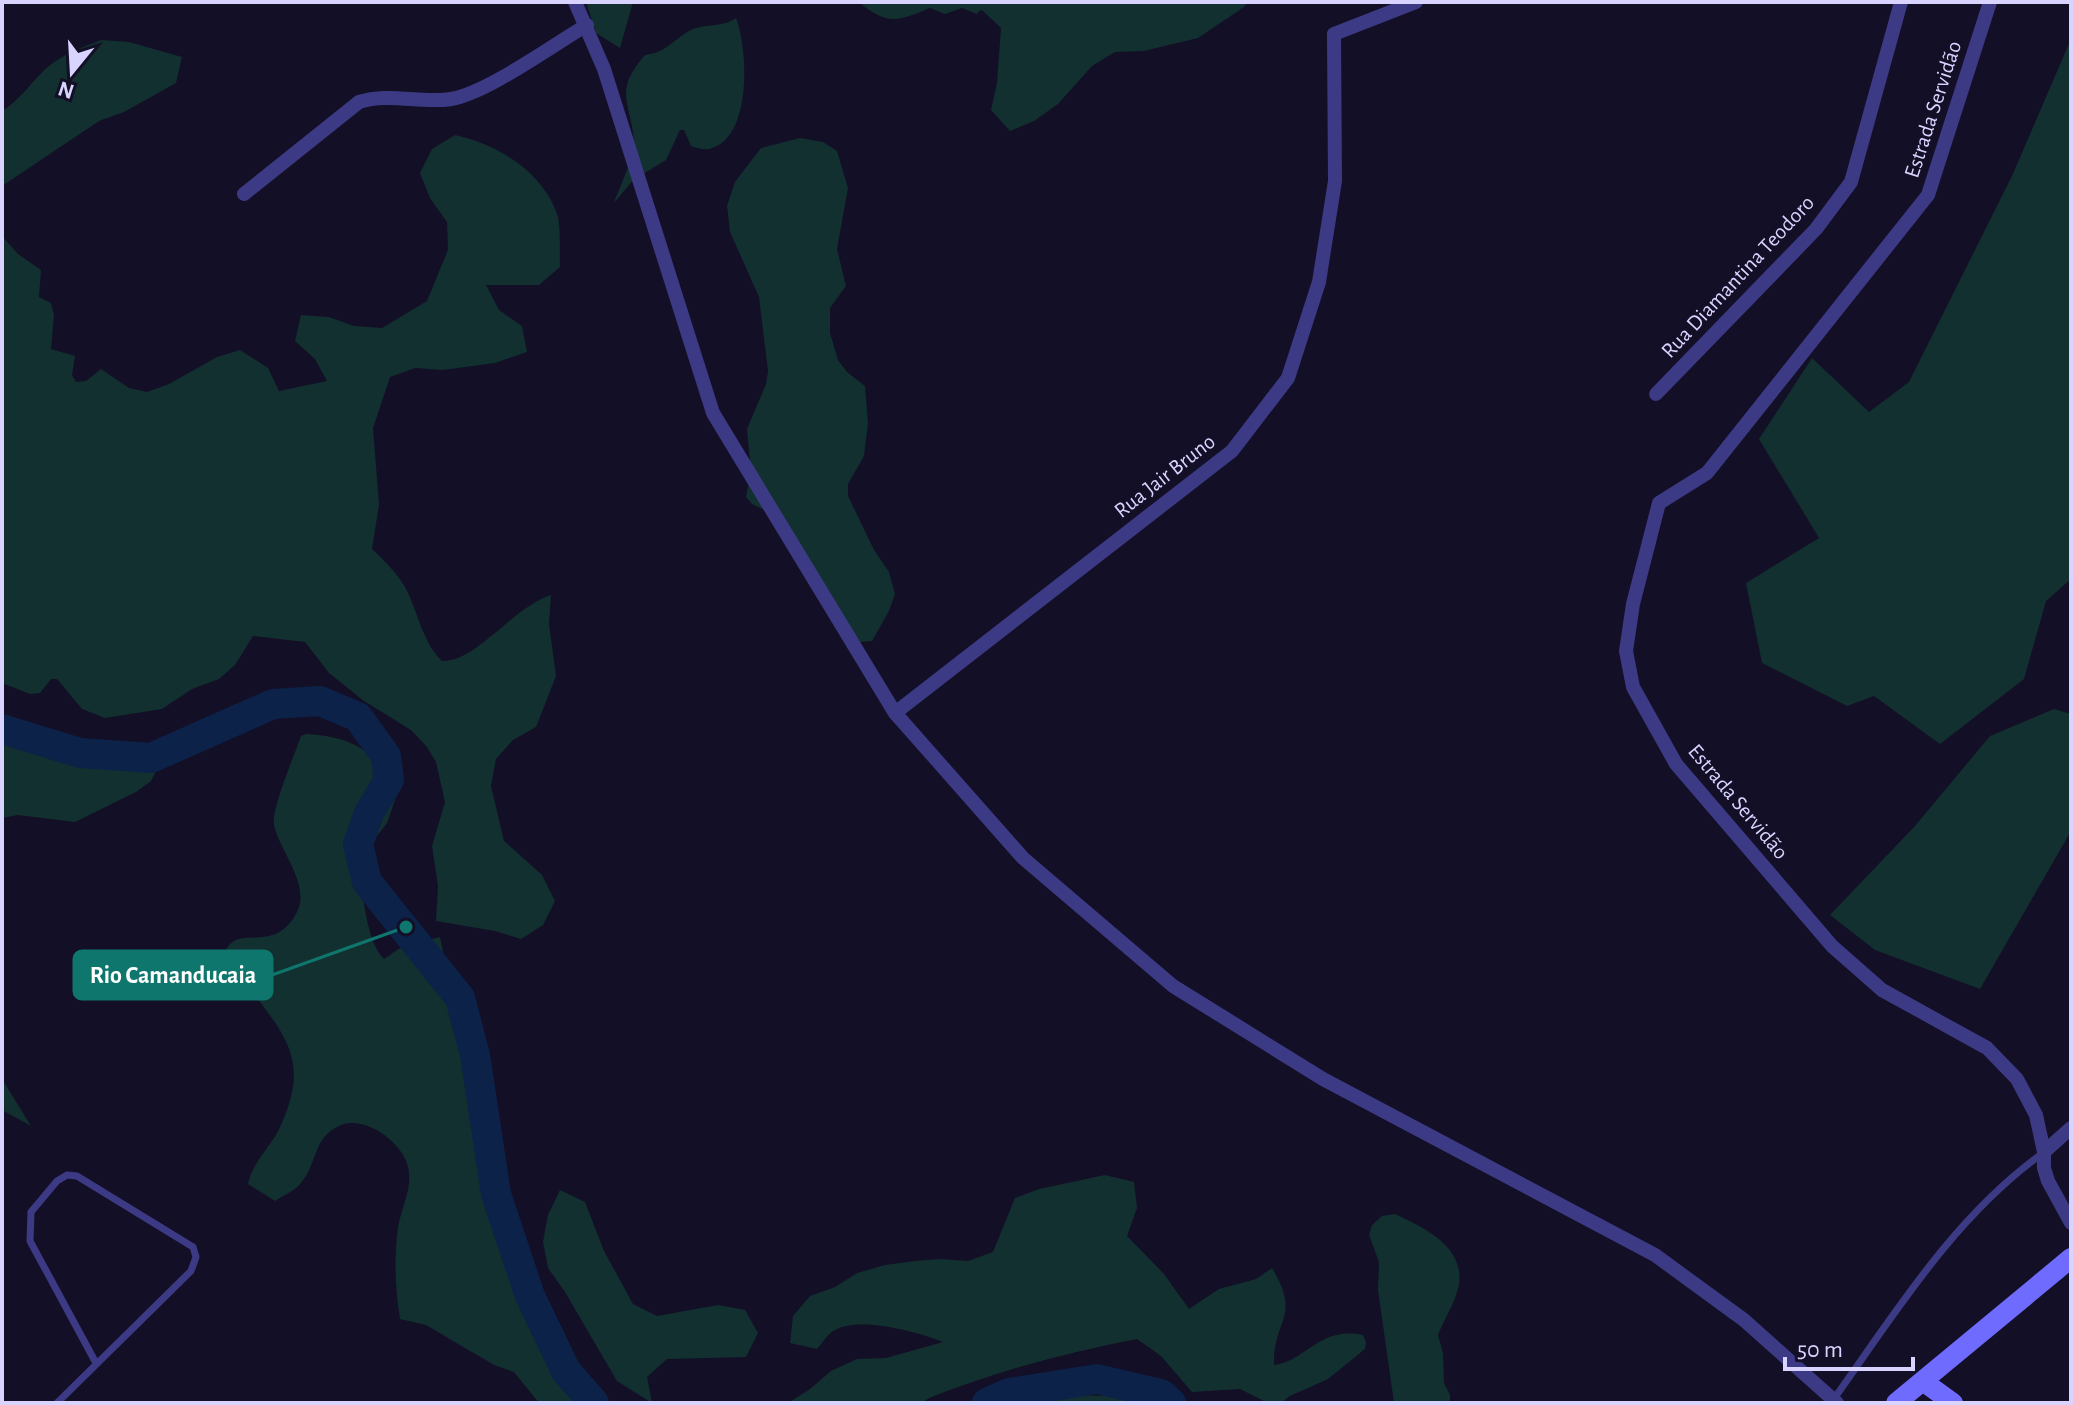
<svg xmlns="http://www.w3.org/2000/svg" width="2073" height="1405" viewBox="0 0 2073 1405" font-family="'Alegreya Sans',sans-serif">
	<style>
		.green { fill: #12302f }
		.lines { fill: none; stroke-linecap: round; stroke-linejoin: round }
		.river { stroke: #0c2248; stroke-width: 30 }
		.lane { stroke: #3d3a85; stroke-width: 7 }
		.street { stroke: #3d3a85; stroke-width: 14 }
		.secondary { stroke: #6f6bff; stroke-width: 20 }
		.labels { text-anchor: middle; stroke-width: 8; stroke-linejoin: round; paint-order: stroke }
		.street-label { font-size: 22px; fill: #d9d4ff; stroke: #130f26 }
		.leader { fill: none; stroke: #0f766e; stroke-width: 3 }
		.callout-dot { fill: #0f766e; stroke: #130f26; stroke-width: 3 }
		.callout { fill: #0f766e; stroke: #0f766e; stroke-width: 3 }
		.callout-label { font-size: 24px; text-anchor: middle; font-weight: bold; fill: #fff }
	</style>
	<rect width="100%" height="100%" fill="#130f26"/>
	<!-- green -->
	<g class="green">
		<polygon points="586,2 633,2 620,48 596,33"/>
		<path d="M859,2H1248L1244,7L1198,38L1144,51L1115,52L1092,66L1058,104L1034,121L1010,131L991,110L997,83L1001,28L983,11L980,10L977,14L962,8L945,14L930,8C899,21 887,26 859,2Z"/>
		<path d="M736,18C748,49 753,139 709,149C704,150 696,148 691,146L684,130H680L666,160L633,180L614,203C619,188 634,158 634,143C632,102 612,93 645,55C668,52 672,40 691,30C705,23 723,28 736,18Z"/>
		<polygon points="2071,39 2071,579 2046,601 2024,679 1940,744 1874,696 1847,706 1762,663 1746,583 1819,538 1759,439 1812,358 1869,412 1909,382 2012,176"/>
		<path d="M101,40L129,42L182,57L176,83L124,112L99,121L2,186V111C21,100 32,80 49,66C64,54 83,47 101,40Z"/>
		<path d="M455,135C496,144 539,169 556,211C562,226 559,251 560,267L539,285H486L499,310L522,326L527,352L495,363L443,370L415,368L390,377L373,428L379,505L372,549C384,560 396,572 405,587C418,611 422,642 442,661C476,662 513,607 551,595L549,624L556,676L536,727L513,740L496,759L491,786L504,841L542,875L555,901L543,925L521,939L495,931L436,921L438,886L432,846L445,802L436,762L427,747L411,730L364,701L329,673L305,642L253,636L235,665L219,679L192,689L162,709L105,718L82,709L57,679H51L40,693L30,694L2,683V236L18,254L41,270L39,297L51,303L54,315L51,349L75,356L72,375L76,382L86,381L101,369L129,388L147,392L169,384L217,357L240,350L268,368L279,391L327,381L315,359L295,341L301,315L329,317L354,326L382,328L427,301L448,250L447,222L430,198L420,173L432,149Z"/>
		<polygon points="800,138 823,142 837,151 848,188 837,249 846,286 830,308 830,333 838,360 847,372 865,386 868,423 864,456 848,484 848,496 874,550 889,572 895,594 889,611 872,641 850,643 779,517 752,504 746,497 751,472 747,429 766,384 768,371 759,297 730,232 727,206 735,182 761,148"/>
		<polygon points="2054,709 2071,714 2071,831 1980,989 1875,950 1830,915 1915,826 1990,736"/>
		<path d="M306,734C349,736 379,751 398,791L387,823L359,859C362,885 365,941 384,959L403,946L440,937L445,961L464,1013L479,1082L482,1121L512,1211L523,1305L551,1372L575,1403H539L514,1372L494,1365L426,1325L400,1319C395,1288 394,1259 398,1227C401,1210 411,1190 409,1173C408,1146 367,1115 341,1125C310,1138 319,1168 296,1188C290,1193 282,1196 275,1201L248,1184C252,1162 272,1146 281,1125C310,1060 286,1037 248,986C243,979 244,970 240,963C237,958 230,954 226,950C239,923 274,956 297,912C311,885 279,850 274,825C271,809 295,754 301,736Z"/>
		<polygon points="2,736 79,746 156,771 151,781 136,792 75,822 18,815 2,818"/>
		<polygon points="2,1079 31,1126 2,1110"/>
		<path d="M1105,1175L1134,1182L1137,1208L1127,1236L1164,1274L1189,1309L1219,1289L1256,1279L1272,1268C1302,1318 1273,1318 1274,1365C1308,1360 1319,1326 1363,1335L1366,1342L1365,1349L1328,1379L1290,1396L1281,1403H1268L1240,1389L1192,1392L1161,1356L1137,1339C1065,1353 997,1371 929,1398L922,1403H788L810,1389L831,1371L857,1359L886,1358L943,1342C918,1332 860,1316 835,1330C828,1333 822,1344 817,1349L790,1343L793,1316L810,1296L835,1287L857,1273L885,1265L915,1261L940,1259L968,1261L993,1252L1015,1198L1039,1189Z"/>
		<polygon points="560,1190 585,1202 604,1251 633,1304 657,1316 718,1305 745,1310 758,1333 746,1357 667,1359 647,1377 652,1403 617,1381 565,1292 548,1268 543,1242 548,1215"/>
		<path d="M1395,1214C1425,1228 1468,1248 1458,1289C1454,1304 1444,1320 1438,1335L1443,1353L1444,1383L1450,1395V1403H1394L1378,1290L1379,1262L1369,1235L1372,1225L1382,1216Z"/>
		<polygon points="1071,1395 1114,1396 1140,1403 1048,1403"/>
	</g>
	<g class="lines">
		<!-- river -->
		<g class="river">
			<polyline points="2,729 80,753 151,758 273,704 320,701 358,717 386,756 389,780 369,813 358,844 367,882 460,998 475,1055 496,1194 530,1296 566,1371 594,1403"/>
			<polyline points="987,1403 1009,1393 1097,1379 1161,1394 1171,1403"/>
		</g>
		<!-- lane -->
		<g class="lane">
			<path d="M1833,1400C1896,1312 1954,1217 2043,1153"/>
			<polyline points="57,1403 191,1271 196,1257 193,1247 77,1176 67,1175 57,1181 31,1212 30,1241 96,1363"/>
		</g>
		<!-- street -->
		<g class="street">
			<polyline points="575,2 604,69 713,413 895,713 1023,858 1173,986 1323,1079 1655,1255 1744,1320 1837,1403"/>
			<polyline points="1990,2 1928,195 1707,473 1659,503 1633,604 1626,651 1633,687 1676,764 1832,946 1882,990 1987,1048 2017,1079 2036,1115 2044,1152 2044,1168 2048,1181 2071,1223"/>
			<path d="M244,194L359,102C389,92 421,104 451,99C487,93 553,45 587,25"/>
			<polyline points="1656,394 1816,229 1851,182 1901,2"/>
			<polyline points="895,713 1232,451 1288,378 1319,282 1335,181 1334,34 1416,2"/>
			<polyline points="2044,1152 2071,1128"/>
		</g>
		<!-- secondary -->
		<g class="secondary">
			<polyline points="1924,1382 1953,1403"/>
			<polyline points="1896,1403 2071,1258"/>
		</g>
	</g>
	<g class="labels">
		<!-- street labels -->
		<g class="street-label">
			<text transform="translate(1932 109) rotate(-72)" y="8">Estrada Servidão</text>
			<text transform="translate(1737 276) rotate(-47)" y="8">Rua Diamantina Teodoro</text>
			<text transform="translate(1164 475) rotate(-38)" y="8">Rua Jair Bruno</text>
			<text transform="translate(1739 801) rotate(50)" y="8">Estrada Servidão</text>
		</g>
	</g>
	<!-- callouts -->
	<path class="leader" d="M406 927L272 975"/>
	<circle class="callout-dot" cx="406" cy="927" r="8"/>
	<rect class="callout" x="74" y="951" width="198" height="48" rx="8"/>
	<g class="callout-label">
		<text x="173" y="983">Rio Camanducaia</text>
	</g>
	<!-- border -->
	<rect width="2073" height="1405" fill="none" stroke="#d9d4ff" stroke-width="8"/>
	<!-- north arrow -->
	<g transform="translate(72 72) rotate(198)" stroke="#130f26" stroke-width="6" paint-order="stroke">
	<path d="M0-6L14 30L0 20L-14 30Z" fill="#d9d4ff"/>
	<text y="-12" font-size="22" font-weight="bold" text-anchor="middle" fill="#d9d4ff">N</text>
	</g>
	<!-- scale -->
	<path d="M1785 1357v12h128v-12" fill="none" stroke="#d9d4ff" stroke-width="4"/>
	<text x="1797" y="1357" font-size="24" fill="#d9d4ff" stroke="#130f26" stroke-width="6" paint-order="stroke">50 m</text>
</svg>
